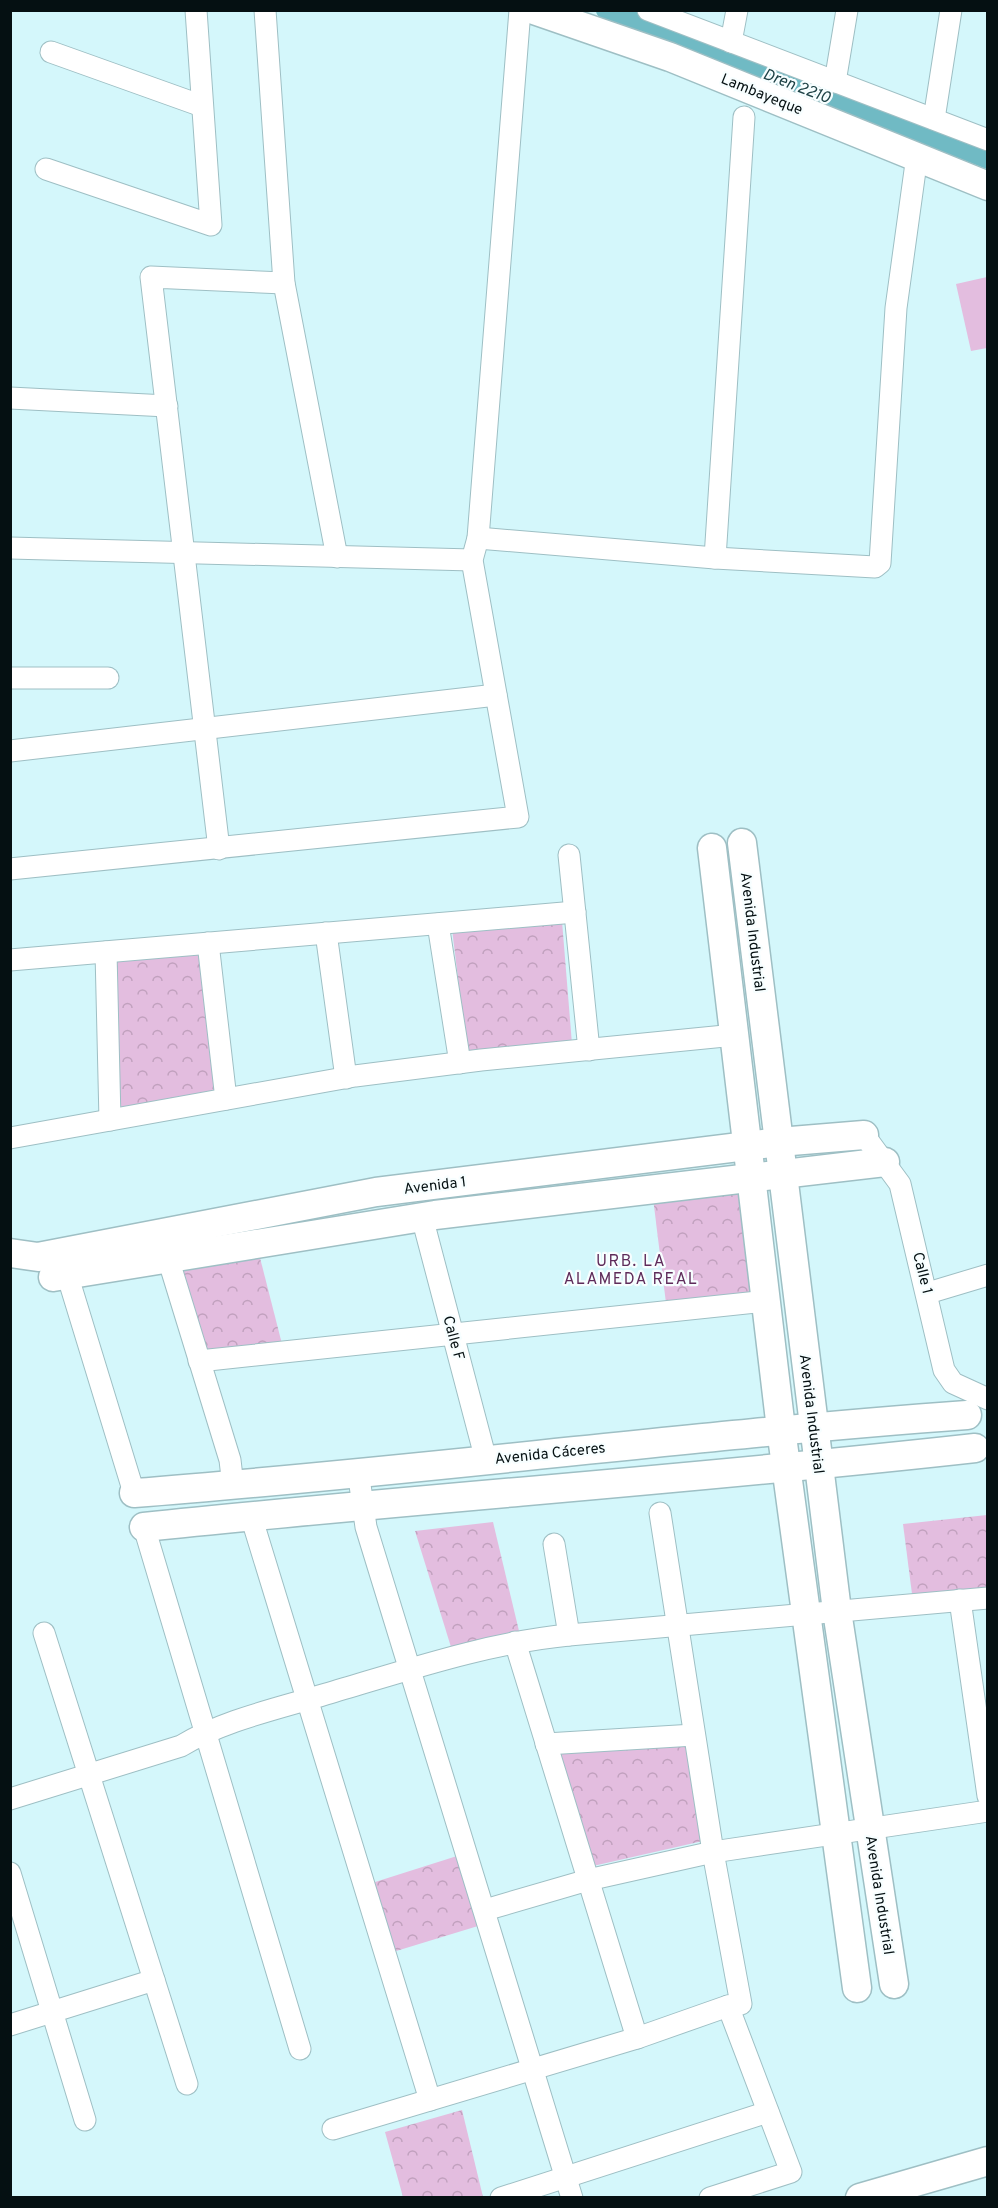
<svg xmlns="http://www.w3.org/2000/svg" width="998" height="2208" viewBox="0 0 998 2208" font-family="Overpass,sans-serif">
	<style>
		.park { fill: url(#park-crowns) }
		.pitch { fill: #e3bddf }
		.lines { fill: none; stroke-linecap: round; stroke-linejoin: round }
		.canal { stroke: #70bac4; stroke-width: 20 }
		.street-casing { stroke: #9ebfc4; stroke-width: 23 }
		.secondary-casing { stroke: #9ebfc4; stroke-width: 31 }
		.street { stroke: #fff; stroke-width: 21 }
		.secondary { stroke: #fff; stroke-width: 28 }
		.labels { text-anchor: middle; stroke-width: 4.5; stroke-linejoin: round; paint-order: stroke }
		.street-label { font-size: 15px; fill: #051012; stroke: #f7feff }
		.water-label { font-size: 16px; font-style: italic; fill: #1e4246; stroke: #f7feff }
		.neighbourhood-label { font-size: 16px; letter-spacing: 1.5px; fill: #5e2b5a; stroke: #f7feff }
	</style>
	<defs>
		<pattern id="park-crowns" width="20" height="18" patternUnits="userSpaceOnUse" patternTransform="scale(1.5)"><rect width="20" height="18" fill="#e3bddf"/><path d="M2 6a3 3 0 1 1 6 0M12 15a3 3 0 1 1 6 0" fill="none" stroke="#c1a1be"/></pattern>
	</defs>
	<rect width="100%" height="100%" fill="#d4f7fb"/>
	<!-- park -->
	<g class="park">
		<polygon points="562,921 572,1044 467,1052 452,929"/>
		<polygon points="200,952 219,1094 118,1112 116,961"/>
		<polygon points="746,1188 759,1292 666,1303 653,1198"/>
		<polygon points="257,1246 282,1344 204,1352 177,1262"/>
		<polygon points="987,1515 987,1587 912,1594 903,1524"/>
		<polygon points="493,1522 519,1631 451,1647 415,1531"/>
		<polygon points="688,1742 703,1841 593,1866 557,1751"/>
		<polygon points="457,1856 478,1926 393,1952 372,1883"/>
		<polygon points="462,2110 483,2197 403,2197 385,2132"/>
	</g>
	<!-- pitch -->
	<polygon class="pitch" points="987,277 987,348 971,351 956,284"/>
	<g class="lines">
		<!-- canal -->
		<polyline class="canal" points="606,10 988,159"/>
		<defs>
			<g id="street">
				<polyline points="265,10 284,283 337,557"/>
				<polyline points="648,10 988,140"/>
				<polyline points="731,42 737,10"/>
				<polyline points="51,52 202,106"/>
				<polyline points="835,82 847,10"/>
				<polyline points="934,119 951,10"/>
				<polyline points="46,169 211,225 196,10"/>
				<polyline points="10,398 167,406"/>
				<polyline points="478,538 715,558 875,567 880,563 896,308 917,156"/>
				<polyline points="10,548 472,560"/>
				<polyline points="715,558 744,117"/>
				<polyline points="10,678 108,678"/>
				<polyline points="10,751 496,695"/>
				<polyline points="219,849 151,277 284,283"/>
				<polyline points="569,855 589,1050"/>
				<polyline points="10,869 518,817 472,560 478,538 520,10"/>
				<polyline points="438,924 460,1063"/>
				<polyline points="326,933 346,1078"/>
				<polyline points="208,943 226,1099"/>
				<polyline points="106,952 110,1120"/>
				<polyline points="10,960 575,912"/>
				<polyline points="864,1135 900,1184 944,1370 953,1383 988,1399"/>
				<polyline points="10,1138 355,1076 481,1060 735,1035"/>
				<polyline points="422,1217 486,1460"/>
				<polyline points="171,1268 230,1460 233,1486"/>
				<polyline points="71,1287 134,1493"/>
				<polyline points="928,1293 988,1275"/>
				<polyline points="199,1361 766,1301"/>
				<polyline points="358,1471 366,1527 572,2198"/>
				<polyline points="251,1516 430,2100"/>
				<polyline points="144,1527 300,2049"/>
				<polyline points="554,1544 569,1635"/>
				<polyline points="960,1600 988,1796"/>
				<polyline points="44,1633 187,2084"/>
				<polyline points="515,1642 637,2038"/>
				<polyline points="546,1744 694,1735"/>
				<path d="M10,1799L181,1746C224,1720 277,1709 326,1694C405,1671 486,1643 569,1635L988,1598"/>
				<polyline points="10,1873 85,2120"/>
				<polyline points="485,1910 588,1880 713,1852 988,1811"/>
				<polyline points="10,2025 154,1980"/>
				<polyline points="333,2129 637,2038 728,2006 741,2004 713,1852 660,1513"/>
				<polyline points="501,2198 768,2112"/>
				<polyline points="710,2198 791,2172 728,2006"/>
			</g>
			<g id="secondary">
				<polyline points="534,10 670,57 988,186"/>
				<polyline points="742,843 837,1611 894,1984"/>
				<polyline points="712,848 781,1429 857,1988"/>
				<polyline points="10,1253 38,1257 376,1192 779,1142 864,1135"/>
				<polyline points="53,1277 435,1215 885,1162"/>
				<path d="M134,1493C412,1472 689,1435 967,1415"/>
				<path d="M144,1527C421,1498 698,1479 975,1448"/>
				<polyline points="860,2198 988,2161"/>
			</g>
		</defs>
		<!-- street casing -->
		<use href="#street" class="street-casing"/>
		<!-- secondary casing -->
		<use href="#secondary" class="secondary-casing"/>
		<!-- street -->
		<use href="#street" class="street"/>
		<!-- secondary -->
		<use href="#secondary" class="secondary"/>
	</g>
	<g class="labels">
		<!-- street labels -->
		<g class="street-label">
			<text transform="translate(762 94) rotate(22)" y="5">Lambayeque</text>
			<text transform="translate(753 932) rotate(83)" y="5">Avenida Industrial</text>
			<text transform="translate(435 1185) rotate(-7)" y="5">Avenida 1</text>
			<text transform="translate(923 1273) rotate(76)" y="5">Calle 1</text>
			<text transform="translate(454 1338) rotate(75)" y="5">Calle F</text>
			<text transform="translate(812 1414) rotate(83)" y="5">Avenida Industrial</text>
			<text transform="translate(550 1453) rotate(-6)" y="5">Avenida Cáceres</text>
			<text transform="translate(880 1895) rotate(81)" y="5">Avenida Industrial</text>
		</g>
		<!-- water labels -->
		<g class="water-label">
			<text transform="translate(797 85) rotate(21)" y="6">Dren 2210</text>
		</g>
		<!-- neighbourhood labels -->
		<g class="neighbourhood-label">
			<text x="631" y="1266">URB. LA<tspan x="631" dy="18">ALAMEDA REAL</tspan></text>
		</g>
	</g>
	<!-- border -->
	<rect width="998" height="2208" fill="none" stroke="#051012" stroke-width="24"/>
</svg>
